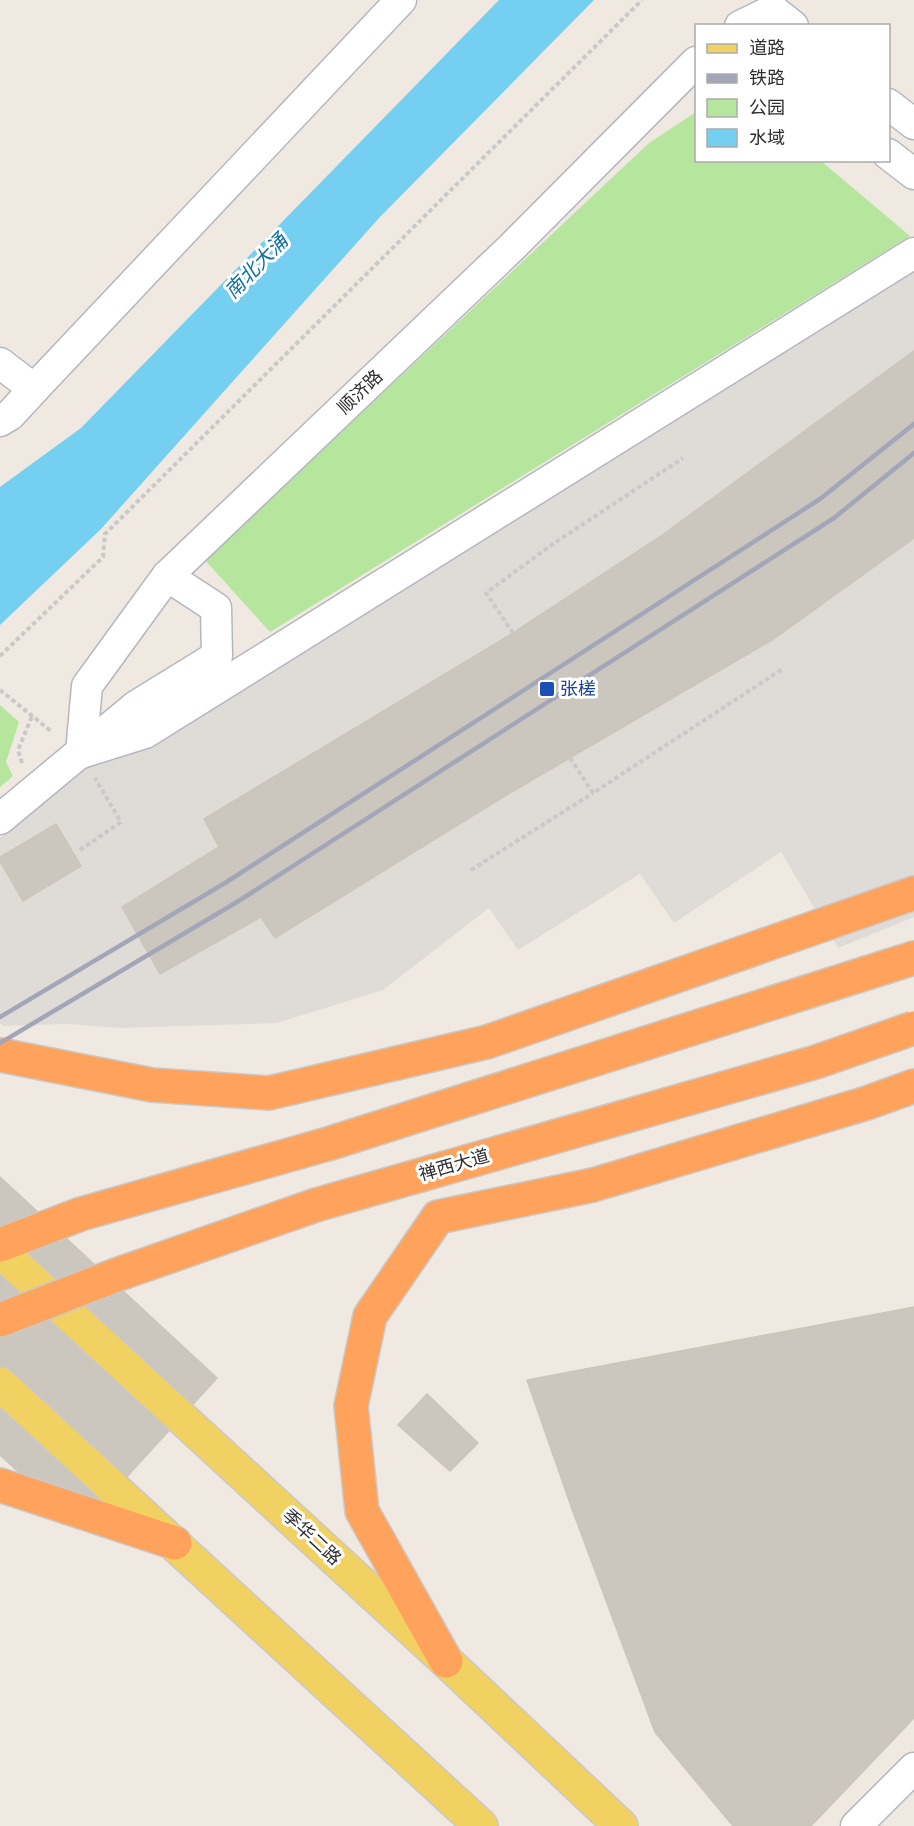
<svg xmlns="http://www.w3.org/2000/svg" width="914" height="1826" viewBox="0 0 914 1826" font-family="Overpass,'Noto Sans SC',sans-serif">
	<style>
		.green { fill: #b6e59e }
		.plaza { fill: #dfdcd8 }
		.water { fill: #75cff0 }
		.building { fill: #cbc7bf; stroke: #cbc5ba; stroke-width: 1.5 }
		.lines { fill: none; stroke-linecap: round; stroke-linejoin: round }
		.minor-casing { stroke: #b4b7c1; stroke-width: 33 }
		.major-casing { stroke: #c9c9c9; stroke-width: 36 }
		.highway-casing { stroke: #c9c9c9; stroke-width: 36 }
		.path { stroke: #c9c9c9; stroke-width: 4; stroke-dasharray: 4.5 3; stroke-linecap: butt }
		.minor { stroke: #fff; stroke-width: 30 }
		.major { stroke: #f2d163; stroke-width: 33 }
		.highway { stroke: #ffa35c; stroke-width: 33 }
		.rail { stroke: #a3a6b8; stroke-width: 4.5 }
		.highway-bridge-casing { stroke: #c9c9c9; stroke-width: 36; stroke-linecap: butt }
		.highway-bridge { stroke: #ffa35c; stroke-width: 33 }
		.transit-dot { fill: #1a4fb4; stroke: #fff; stroke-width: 2 }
		.labels { text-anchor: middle; stroke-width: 6; stroke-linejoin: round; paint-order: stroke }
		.street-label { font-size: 18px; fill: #2e2e2e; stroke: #fff }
		.transit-label { font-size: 18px; fill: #164399; stroke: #fff; text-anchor: start }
		.water-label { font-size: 20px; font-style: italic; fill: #0d6fa3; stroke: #fff }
	</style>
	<rect width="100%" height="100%" fill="#efe9e1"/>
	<!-- green -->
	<g class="green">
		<polygon points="696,112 696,160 821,161 910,236 270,632 205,560 649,143"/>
		<polygon points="0,705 19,722 6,762 13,776 0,787"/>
	</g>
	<!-- plaza -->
	<polygon class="plaza" points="913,238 914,239 914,917 838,948 781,852 674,923 640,874 518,950 489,908 383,990 277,1023 120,1028 67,1024 3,1026 0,1023 0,838 14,824 137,719"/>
	<!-- water -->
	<polygon class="water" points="499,0 594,0 379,218 101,529 0,625 0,487 81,428"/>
	<!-- building -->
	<g class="building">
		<polygon points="914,351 914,538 772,640 503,797 275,938 261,917 160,974 122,907 219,847 204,819 513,633 661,536"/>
		<polygon points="56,824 81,866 23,901 0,861 0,857"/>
		<polygon points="0,1177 217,1378 80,1528 0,1455"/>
		<polygon points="914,1307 914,1718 811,1826 733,1826 655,1732 572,1509 527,1380"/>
		<polygon points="427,1394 478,1443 450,1471 398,1425"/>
	</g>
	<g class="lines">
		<defs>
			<g id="minor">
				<polyline points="740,26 773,10 793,26"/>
				<polyline points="888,104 914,124"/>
				<polyline points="888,154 914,174"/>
				<polyline points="0,363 34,389"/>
				<polyline points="0,421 10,415 34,389 401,0"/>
				<polyline points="81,753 145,733 914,253"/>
				<polyline points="81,753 87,686 167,576 512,247 696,62"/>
				<polyline points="0,819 136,706 217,656 216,608 167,576"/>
				<polyline points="856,1826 914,1768"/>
			</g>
			<g id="major">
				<polyline points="0,1251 446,1661 621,1826"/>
				<polyline points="0,1384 481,1826"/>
			</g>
			<g id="highway">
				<polyline points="0,1055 152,1085 269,1093 487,1042 914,893"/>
				<polyline points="0,1245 81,1214 331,1143 914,958"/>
				<polyline points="0,1485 175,1543"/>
				<polyline points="446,1661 362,1511 351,1406 370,1316 438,1217 593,1185 867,1103 914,1086"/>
			</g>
		</defs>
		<!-- minor casing -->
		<use href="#minor" class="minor-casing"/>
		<!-- major casing -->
		<use href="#major" class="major-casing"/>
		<!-- highway casing -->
		<use href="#highway" class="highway-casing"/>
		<!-- path -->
		<g class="path">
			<polyline points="513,633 486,593 550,546 683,458"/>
			<polyline points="0,656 103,557 105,534 642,0"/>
			<polyline points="0,690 52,732"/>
			<polyline points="570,758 593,793 784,668"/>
			<polyline points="22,763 18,750 32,716"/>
			<polyline points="80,850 121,822 95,778"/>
			<polyline points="471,870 593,793"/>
		</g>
		<!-- minor -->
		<use href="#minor" class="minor"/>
		<!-- major -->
		<use href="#major" class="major"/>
		<!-- highway -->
		<use href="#highway" class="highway"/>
		<!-- rail -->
		<g class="rail">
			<polyline points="0,1017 225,883 820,499 914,424"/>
			<polyline points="0,1043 237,902 834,518 914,453"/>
		</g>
		<defs>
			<polyline id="highway-bridge" points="0,1320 116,1275 316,1205 816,1062 914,1028"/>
		</defs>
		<!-- highway-bridge casing -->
		<use href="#highway-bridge" class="highway-bridge-casing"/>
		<!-- highway-bridge -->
		<use href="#highway-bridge" class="highway-bridge"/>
	</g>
	<!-- markers -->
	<rect class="transit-dot" x="539" y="681" width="16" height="16" rx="3"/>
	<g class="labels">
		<!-- street labels -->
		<g class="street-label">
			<text transform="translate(360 392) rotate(-44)" y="6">顺济路</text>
			<text transform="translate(454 1165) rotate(-16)" y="6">禅西大道</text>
			<text transform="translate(312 1537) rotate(43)" y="6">季华二路</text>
		</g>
		<!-- transit labels -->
		<g class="transit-label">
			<text x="560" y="695">张槎</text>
		</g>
		<!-- water labels -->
		<g class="water-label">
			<text transform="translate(256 266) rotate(-46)" y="7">南北大涌</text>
		</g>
	</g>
	<!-- legend -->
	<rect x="695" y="24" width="195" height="138" fill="#ffffff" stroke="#ababab" stroke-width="1.5"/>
	<rect x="707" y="44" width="30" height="9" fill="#f2d163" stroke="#ababab" stroke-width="1.5"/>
	<text x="749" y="54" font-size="18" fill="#2e2e2e">道路</text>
	<rect x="707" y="74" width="30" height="9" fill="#a3a6b8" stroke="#ababab" stroke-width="1.5"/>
	<text x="749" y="84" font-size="18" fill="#2e2e2e">铁路</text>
	<rect x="707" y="99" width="30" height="18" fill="#b6e59e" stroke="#ababab" stroke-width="1.5"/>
	<text x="749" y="114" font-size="18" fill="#2e2e2e">公园</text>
	<rect x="707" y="129" width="30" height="18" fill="#75cff0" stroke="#ababab" stroke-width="1.5"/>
	<text x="749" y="144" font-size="18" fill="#2e2e2e">水域</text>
</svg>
